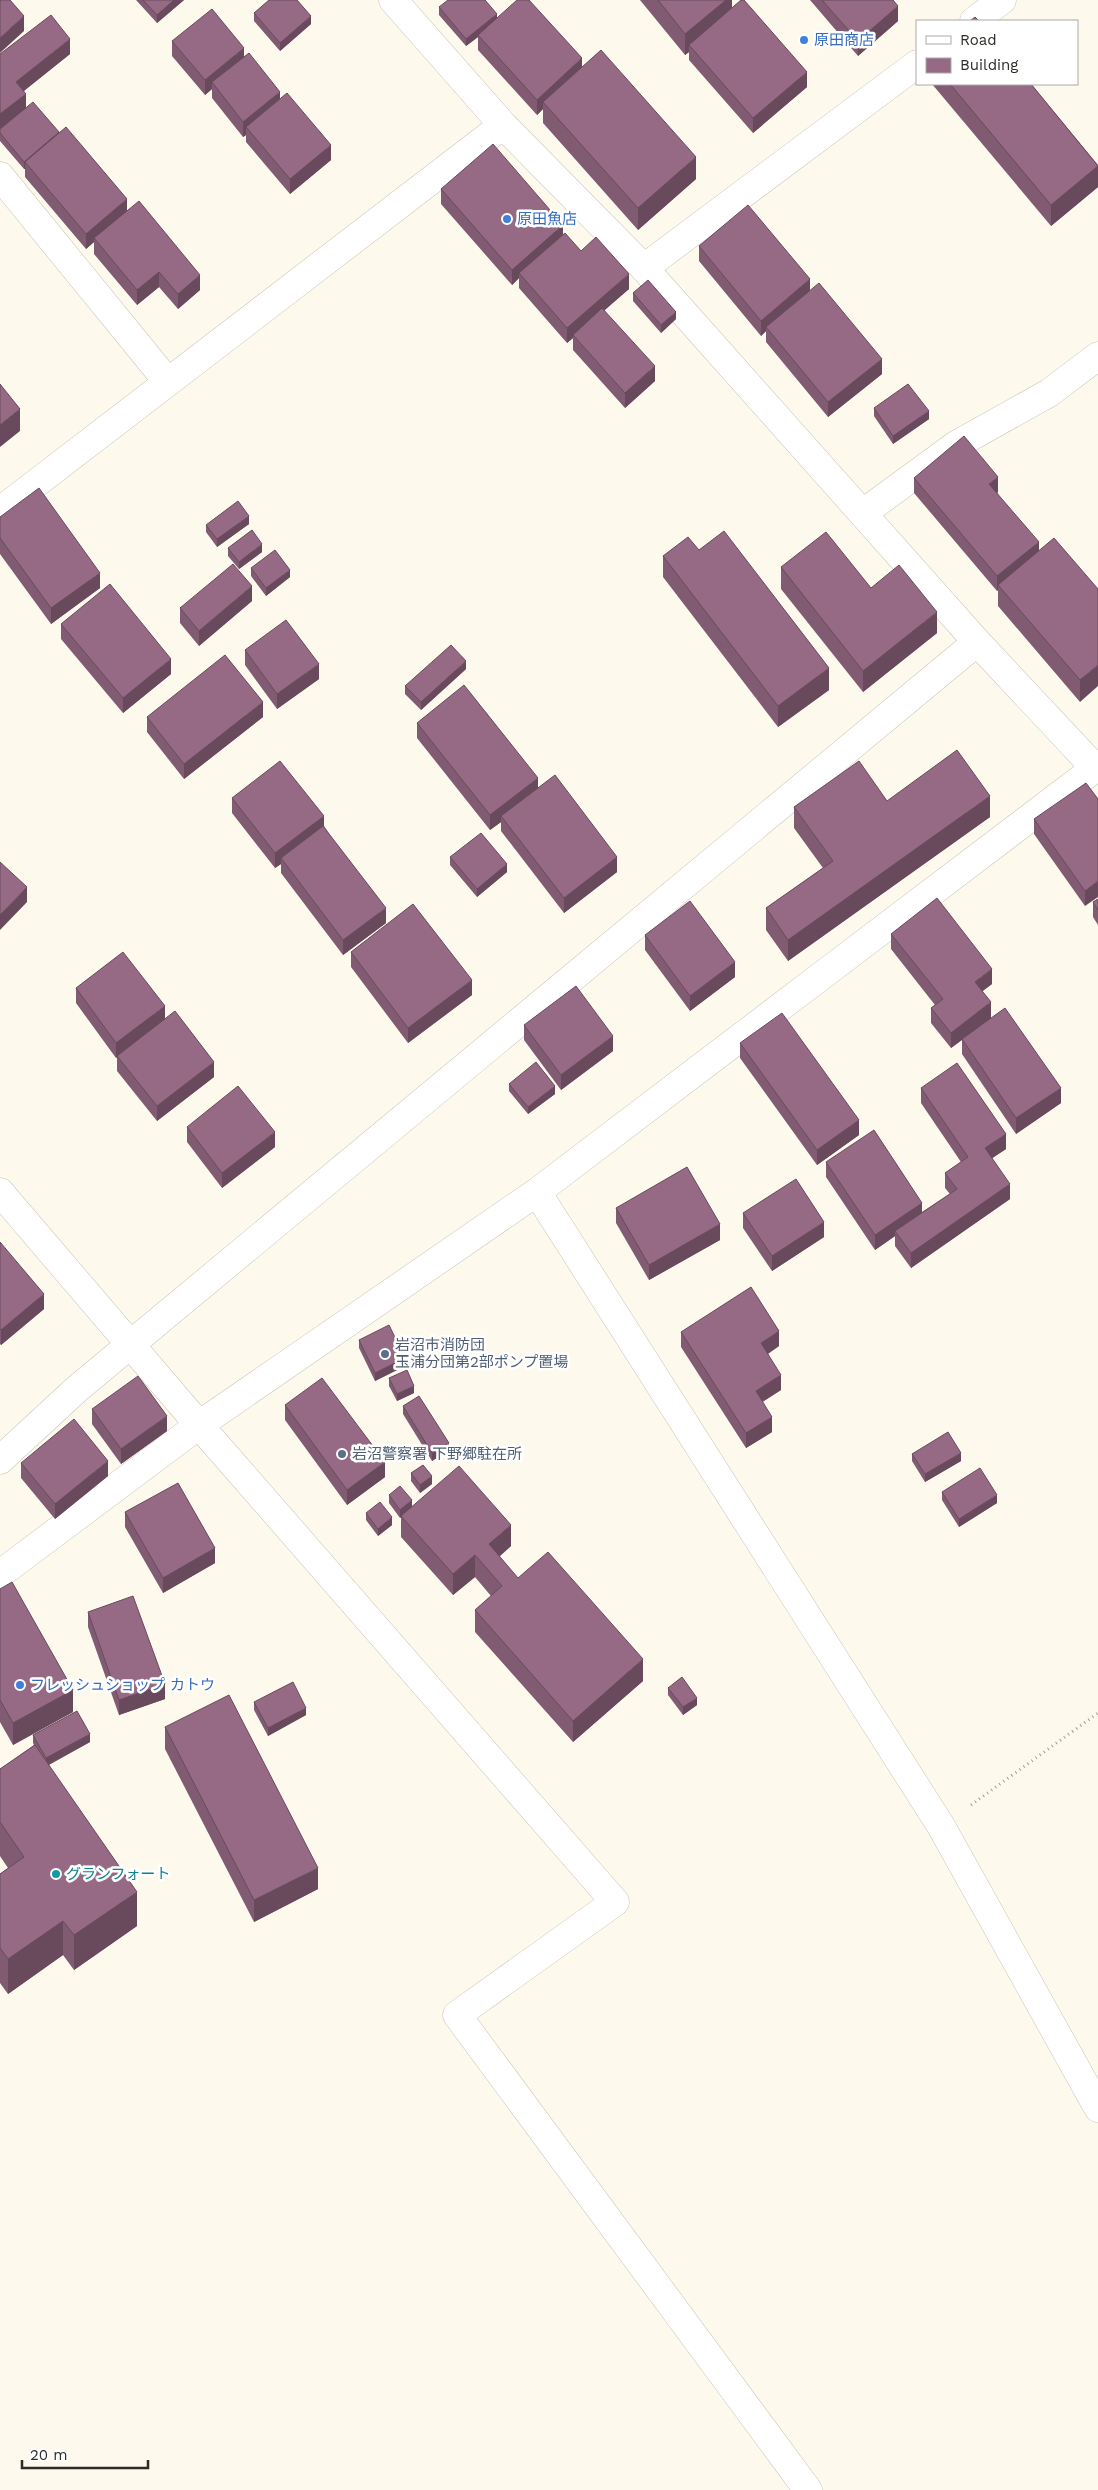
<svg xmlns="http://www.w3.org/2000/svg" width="1098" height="2490" viewBox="0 0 1098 2490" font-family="'Work Sans','Noto Sans JP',sans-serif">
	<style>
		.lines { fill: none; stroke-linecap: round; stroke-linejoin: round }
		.minor-casing { stroke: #cac5b9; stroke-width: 29 }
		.tertiary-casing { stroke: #cac5b9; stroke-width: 29 }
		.path { stroke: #a29e95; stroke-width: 3; stroke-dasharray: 1 4; stroke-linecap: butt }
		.minor { stroke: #fff; stroke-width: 28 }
		.tertiary { stroke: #fff; stroke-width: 28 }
		.wall { fill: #815b72 }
		.shaded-wall { fill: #694a5d }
		.building { fill: #966a85; stroke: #694a5d }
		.shop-dot { fill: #3f7fe0; stroke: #fff; stroke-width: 2 }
		.service-dot { fill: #5c6f8a; stroke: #fff; stroke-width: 2 }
		.culture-dot { fill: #0f9aa8; stroke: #fff; stroke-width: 2 }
		.labels { text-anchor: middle; stroke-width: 5; stroke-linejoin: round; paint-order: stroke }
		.shop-label { font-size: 15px; fill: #366cbe; stroke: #fff; text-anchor: start }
		.service-label { font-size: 15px; fill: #4e5e75; stroke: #fff; text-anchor: start }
		.culture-label { font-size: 15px; fill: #0d838f; stroke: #fff; text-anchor: start }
	</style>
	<rect width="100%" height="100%" fill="#fef9ed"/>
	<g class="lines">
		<defs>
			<g id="minor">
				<polyline points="393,0 503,125 644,268 977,642 1095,768"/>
				<polyline points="974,21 1002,0"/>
				<polyline points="0,176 168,382"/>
				<polyline points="644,268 917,64"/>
				<polyline points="0,511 503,125"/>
				<polyline points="863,513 956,445 1049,393 1098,356"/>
				<polyline points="816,980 1098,766"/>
				<polyline points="0,1192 199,1425 615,1902 457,2015 808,2490"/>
				<polyline points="0,1460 78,1388 977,642"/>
			</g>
			<g id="tertiary">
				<polyline points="537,1192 941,1826 1098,2108"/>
				<polyline points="0,1574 199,1425 537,1192 816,980"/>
			</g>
		</defs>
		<!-- minor casing -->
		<use href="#minor" class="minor-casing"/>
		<!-- tertiary casing -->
		<use href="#tertiary" class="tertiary-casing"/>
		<!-- path -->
		<polyline class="path" points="971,1805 1098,1713"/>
		<!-- minor -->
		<use href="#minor" class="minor"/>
		<!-- tertiary -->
		<use href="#tertiary" class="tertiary"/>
	</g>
	<!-- wall -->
	<g class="wall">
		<polygon points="136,0 184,0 157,23"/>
		<polygon points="640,0 732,0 732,8 807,87 753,133 689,60 689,52 685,55"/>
		<polygon points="810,0 893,0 898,21 858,56"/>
		<polygon points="439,7 497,18 582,67 696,179 638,230 543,123 543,109 537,115 478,50 478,37 466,46 439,15"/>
		<polygon points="254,13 311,24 280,51 254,21"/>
		<polygon points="172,41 244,57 280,99 331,160 290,194 246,142 246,135 243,137 212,98 212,89 205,95 172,56"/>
		<polygon points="0,54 70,54 24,91 26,108 127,210 200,290 178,309 159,287 137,305 94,254 94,242 86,249 25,177 25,169 24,169 0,141"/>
		<polygon points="932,84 1031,84 1098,165 1098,187 1051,226"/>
		<polygon points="441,189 563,235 581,251 629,289 604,310 655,381 625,408 573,350 573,338 567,343 519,288 519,278 512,285 441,204"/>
		<polygon points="699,246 810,291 882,374 828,417 766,342 766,331 761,336 699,261"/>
		<polygon points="633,293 676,319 661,333 633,301"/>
		<polygon points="874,408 929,419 893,444 874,416"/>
		<polygon points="914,478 998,492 997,493 1039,551 1098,589 1080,702 998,606 998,590 997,591 914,493"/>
		<polygon points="0,517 100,588 51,624 0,554"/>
		<polygon points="249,524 217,547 206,532 206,525"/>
		<polygon points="228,548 262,552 239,569 228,556"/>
		<polygon points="699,550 829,690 778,727 663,577 663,556"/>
		<polygon points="781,567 871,588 937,633 863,692 781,589"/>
		<polygon points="251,568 290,577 266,596 251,576"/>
		<polygon points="252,601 199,646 180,623 180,608"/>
		<polygon points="61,624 171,674 123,713 61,639"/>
		<polygon points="245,650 319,679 277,709 245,665"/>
		<polygon points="466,669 421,710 405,694 405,686"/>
		<polygon points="147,717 263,717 184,779 147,732"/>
		<polygon points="417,723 538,788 617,872 564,913 501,831 501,822 490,830 417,738"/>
		<polygon points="232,798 324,826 386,923 343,955 281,873 281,864 275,868 232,813"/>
		<polygon points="1098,799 1085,906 1034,834 1034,819"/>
		<polygon points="887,801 990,817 788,961 766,930 766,908 823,868 794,828 794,807"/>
		<polygon points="450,857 507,872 477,897 450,865"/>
		<polygon points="1098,899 1098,925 1093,917 1093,902"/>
		<polygon points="891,934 992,984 982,991 991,1018 977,1028 1061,1103 1016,1134 962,1054 962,1040 951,1048 931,1023 931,1008 935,1005 891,949"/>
		<polygon points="645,935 735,977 690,1011 645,950"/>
		<polygon points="351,952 472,995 408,1043 351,967"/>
		<polygon points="76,988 165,1019 214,1077 157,1121 117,1071 117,1057 116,1058 76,1003"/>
		<polygon points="524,1025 613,1051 561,1090 524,1040"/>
		<polygon points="740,1043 859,1135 817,1165 740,1058"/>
		<polygon points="509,1084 555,1094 528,1114 509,1091"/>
		<polygon points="921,1088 1006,1149 992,1158 1010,1199 911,1268 895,1246 895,1236 875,1250 826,1177 826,1162 922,1212 950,1194 945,1188 945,1173 961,1162 921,1103"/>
		<polygon points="187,1127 275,1147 222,1188 187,1142"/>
		<polygon points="616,1208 720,1240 649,1280 616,1223"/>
		<polygon points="743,1213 824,1237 772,1271 743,1228"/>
		<polygon points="0,1242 44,1309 1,1345 0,1344"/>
		<polygon points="681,1332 779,1346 768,1354 781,1390 762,1402 772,1432 746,1448 681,1347"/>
		<polygon points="359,1340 405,1366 375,1381 359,1348"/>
		<polygon points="389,1378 414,1393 397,1401 389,1386"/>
		<polygon points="285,1405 385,1477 347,1505 285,1420"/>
		<polygon points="403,1406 449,1450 432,1461 403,1414"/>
		<polygon points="92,1409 167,1431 121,1464 92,1424"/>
		<polygon points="912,1454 961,1461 925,1482 912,1461"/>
		<polygon points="21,1463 108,1476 55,1519 21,1478"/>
		<polygon points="411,1473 432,1484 420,1493 411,1481"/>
		<polygon points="942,1492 997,1503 959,1527 942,1500"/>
		<polygon points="389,1495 412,1506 511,1546 499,1556 518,1578 643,1681 573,1742 475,1632 475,1610 491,1596 475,1577 453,1595 401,1537 401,1517 400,1518 389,1503"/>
		<polygon points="125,1512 215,1563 163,1593 125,1527"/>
		<polygon points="366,1513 392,1525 378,1536 366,1520"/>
		<polygon points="0,1589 73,1712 13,1745 0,1722"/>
		<polygon points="88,1612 165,1699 119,1715 88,1627"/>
		<polygon points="668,1688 697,1705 683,1715 668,1695"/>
		<polygon points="254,1702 306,1715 268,1736 254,1710"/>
		<polygon points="165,1727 318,1889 254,1922 165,1749"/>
		<polygon points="33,1735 90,1742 49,1765 137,1926 74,1970 63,1955 8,1994 0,1983 0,1874 8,1868 0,1856 0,1769 34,1745 33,1743"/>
	</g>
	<!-- shaded-wall -->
	<g class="shaded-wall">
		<polygon points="174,0 184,0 157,23 157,15"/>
		<polygon points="726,0 732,0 732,17 689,45 689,52 685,55 685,34"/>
		<polygon points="898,6 898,21 858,56 858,41"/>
		<polygon points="497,14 497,22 478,35 478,37 466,46 466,39"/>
		<polygon points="24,16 24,31 0,53 0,38"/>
		<polygon points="311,16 311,24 280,51 280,43"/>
		<polygon points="70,39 70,54 16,97 16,82"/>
		<polygon points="244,48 244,63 212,82 212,89 205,95 205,80"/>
		<polygon points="582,58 582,73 543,102 543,109 537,115 537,100"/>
		<polygon points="807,72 807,87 753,133 753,118"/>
		<polygon points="280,92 280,108 246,127 246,135 243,137 243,122"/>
		<polygon points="26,94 26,109 0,129 0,114"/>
		<polygon points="59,132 59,140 25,162 25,169 24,169 24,162"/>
		<polygon points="331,145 331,160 290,194 290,179"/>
		<polygon points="696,157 696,179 638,230 638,208"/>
		<polygon points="1098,166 1098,187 1051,226 1051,205"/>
		<polygon points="127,199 127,214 94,238 94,242 86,249 86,234"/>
		<polygon points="563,225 563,240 519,273 519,278 512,285 512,270"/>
		<polygon points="159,272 159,287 137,305 137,290"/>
		<polygon points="629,274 629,289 574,337 573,335 573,338 567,343 567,328"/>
		<polygon points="200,275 200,290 178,309 178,294"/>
		<polygon points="810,279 810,294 766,327 766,331 761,336 761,321"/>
		<polygon points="676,312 676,319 661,333 661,325"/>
		<polygon points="882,359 882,374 828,417 828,402"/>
		<polygon points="655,366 655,381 625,408 625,393"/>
		<polygon points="20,409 20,431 0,447 0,425"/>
		<polygon points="929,411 929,419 893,444 893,436"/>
		<polygon points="998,477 998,492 989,499 989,484"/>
		<polygon points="249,516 249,524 217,547 217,539"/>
		<polygon points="1039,542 1039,557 998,585 998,590 997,591 997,576"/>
		<polygon points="262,544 262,552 239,569 239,562"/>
		<polygon points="290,570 290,577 266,596 266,588"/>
		<polygon points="100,573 100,588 51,624 51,608"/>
		<polygon points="252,586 252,601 199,646 199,631"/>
		<polygon points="937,612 937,633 863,692 863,671"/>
		<polygon points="171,659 171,674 123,713 123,698"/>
		<polygon points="466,661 466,669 421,710 421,702"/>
		<polygon points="319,664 319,679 277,709 277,694"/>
		<polygon points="1098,665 1098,686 1080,702 1080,680"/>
		<polygon points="829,668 829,690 778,727 778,706"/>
		<polygon points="263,702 263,717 184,779 184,764"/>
		<polygon points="538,778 538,793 501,816 501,822 490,830 490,815"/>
		<polygon points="990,796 990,817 788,961 788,940"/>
		<polygon points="324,816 324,831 281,858 281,864 275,868 275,853"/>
		<polygon points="617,857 617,872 564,913 564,898"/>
		<polygon points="507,864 507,872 477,897 477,889"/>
		<polygon points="1098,881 1098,897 1085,906 1085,891"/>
		<polygon points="27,887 27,902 0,930 0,915"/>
		<polygon points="386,908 386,923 343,955 343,940"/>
		<polygon points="735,962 735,977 690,1011 690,996"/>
		<polygon points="992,969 992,984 975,997 975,982"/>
		<polygon points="472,980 472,995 408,1043 408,1028"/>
		<polygon points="991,1002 991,1018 951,1048 951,1033"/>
		<polygon points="165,1006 165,1021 116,1058 116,1043"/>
		<polygon points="613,1036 613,1051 561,1090 561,1075"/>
		<polygon points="214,1062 214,1077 157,1121 157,1106"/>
		<polygon points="555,1086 555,1094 528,1114 528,1107"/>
		<polygon points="1061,1088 1061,1103 1016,1134 1016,1118"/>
		<polygon points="859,1120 859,1135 817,1165 817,1150"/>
		<polygon points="275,1132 275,1147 222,1188 222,1173"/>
		<polygon points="1006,1134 1006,1149 985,1163 985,1148"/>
		<polygon points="1010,1184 1010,1199 911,1268 911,1253"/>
		<polygon points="922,1203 922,1218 895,1231 895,1236 875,1250 875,1235"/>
		<polygon points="824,1222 824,1237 772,1271 772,1256"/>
		<polygon points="720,1224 720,1240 649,1280 649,1265"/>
		<polygon points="44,1294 44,1309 1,1345 1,1330"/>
		<polygon points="779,1331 779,1346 761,1358 761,1343"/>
		<polygon points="405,1358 405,1366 375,1381 375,1373"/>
		<polygon points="781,1375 781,1390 756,1406 756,1391"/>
		<polygon points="414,1386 414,1393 397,1401 397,1394"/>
		<polygon points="167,1416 167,1431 121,1464 121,1449"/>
		<polygon points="772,1417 772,1432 746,1448 746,1433"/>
		<polygon points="449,1443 449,1450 432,1461 432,1453"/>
		<polygon points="961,1453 961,1461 925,1482 925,1474"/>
		<polygon points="108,1461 108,1476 55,1519 55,1504"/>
		<polygon points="385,1462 385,1477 347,1505 347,1490"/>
		<polygon points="432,1476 432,1484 420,1493 420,1485"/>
		<polygon points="997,1495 997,1503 959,1527 959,1519"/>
		<polygon points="412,1500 412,1508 400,1518 400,1510"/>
		<polygon points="392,1517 392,1525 378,1536 378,1529"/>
		<polygon points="511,1525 511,1546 489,1566 489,1544"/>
		<polygon points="215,1548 215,1563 163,1593 163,1578"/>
		<polygon points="475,1555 475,1577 453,1595 453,1574"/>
		<polygon points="643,1659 643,1681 573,1742 573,1721"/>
		<polygon points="165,1684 165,1699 119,1715 119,1700"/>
		<polygon points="73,1690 73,1712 13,1745 13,1723"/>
		<polygon points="697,1698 697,1705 683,1715 683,1707"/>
		<polygon points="306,1708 306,1715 268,1736 268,1728"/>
		<polygon points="90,1734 90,1742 46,1766 46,1758"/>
		<polygon points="318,1868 318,1889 254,1922 254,1900"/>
		<polygon points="137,1892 137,1926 74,1970 74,1935"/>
		<polygon points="63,1921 63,1955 8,1994 8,1959"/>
	</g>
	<!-- building -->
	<g class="building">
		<polygon points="0,0 10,0 24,16 0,38"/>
		<polygon points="143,0 174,0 157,15"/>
		<polygon points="269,0 297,0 311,16 280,43 254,13"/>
		<polygon points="448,0 485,0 497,14 466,39 439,7"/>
		<polygon points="517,0 529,0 582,58 537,100 478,35"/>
		<polygon points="658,0 726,0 685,34"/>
		<polygon points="741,0 744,0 807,72 753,118 689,45"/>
		<polygon points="822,0 893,0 898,6 858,41"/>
		<polygon points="212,9 244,48 205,80 172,41"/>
		<polygon points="51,15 70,39 16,82 26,94 0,114 0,54"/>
		<polygon points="975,17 979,21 970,21"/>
		<polygon points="601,50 696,157 638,208 543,102"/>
		<polygon points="249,53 280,92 243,122 212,82"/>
		<polygon points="950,84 1031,84 1098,166 1051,205"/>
		<polygon points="287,93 331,145 290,179 246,127"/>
		<polygon points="33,102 59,132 24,162 0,133 0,129"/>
		<polygon points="66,127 127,199 86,234 25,162"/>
		<polygon points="493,144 563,225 512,270 441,189"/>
		<polygon points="139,201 200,275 178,294 159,272 137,290 94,238"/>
		<polygon points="748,205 810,279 761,321 699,246"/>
		<polygon points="565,233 581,251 596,237 629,274 567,328 519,273"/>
		<polygon points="648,280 676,312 661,325 633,293"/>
		<polygon points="819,283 882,359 828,402 766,327"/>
		<polygon points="602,308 655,366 625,393 573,335"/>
		<polygon points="0,384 20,409 0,425"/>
		<polygon points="908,384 929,411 893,436 874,408"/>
		<polygon points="964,436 998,477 989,484 1039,542 997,576 914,478"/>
		<polygon points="39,488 100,573 51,608 0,538 0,517"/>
		<polygon points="238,501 249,516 217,539 206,525"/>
		<polygon points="252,530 262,544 239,562 228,548"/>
		<polygon points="724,531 829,668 778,706 663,556 688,537 699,550"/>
		<polygon points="826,532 871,588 899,565 937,612 863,671 781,567"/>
		<polygon points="1054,538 1098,589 1098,665 1080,680 998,585"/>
		<polygon points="275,550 290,570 266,588 251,568"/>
		<polygon points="233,564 252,586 199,631 180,608"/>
		<polygon points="110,584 171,659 123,698 61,624"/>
		<polygon points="286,620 319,664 277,694 245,650"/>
		<polygon points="451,645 466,661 421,702 405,686"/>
		<polygon points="225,655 263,702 184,764 147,717"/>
		<polygon points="464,685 538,778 490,815 417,723"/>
		<polygon points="957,750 990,796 788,940 766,908 833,861 794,807 859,761 887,801"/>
		<polygon points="280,761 324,816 275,853 232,798"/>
		<polygon points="555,775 617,857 564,898 501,816"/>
		<polygon points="1086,783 1098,799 1098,881 1085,891 1034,819"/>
		<polygon points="323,826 386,908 343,940 281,858"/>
		<polygon points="481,833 507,864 477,889 450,857"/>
		<polygon points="0,862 27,887 0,915"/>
		<polygon points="937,898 992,969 975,982 991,1002 951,1033 931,1008 943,999 891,934"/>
		<polygon points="1098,899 1098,910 1093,902"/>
		<polygon points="690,901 735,962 690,996 645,935"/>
		<polygon points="413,904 472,980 408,1028 351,952"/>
		<polygon points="123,952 165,1006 116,1043 76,988"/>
		<polygon points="576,986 613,1036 561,1075 524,1025"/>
		<polygon points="1005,1008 1061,1088 1016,1118 962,1039"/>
		<polygon points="175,1011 214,1062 157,1106 117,1056"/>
		<polygon points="782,1013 859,1120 817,1150 740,1043"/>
		<polygon points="536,1062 555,1086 528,1107 509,1084"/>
		<polygon points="957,1063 1006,1134 985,1148 1010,1184 911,1253 895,1231 957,1189 945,1173 968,1157 921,1088"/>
		<polygon points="238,1086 275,1132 222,1173 187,1127"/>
		<polygon points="874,1130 922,1203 875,1235 826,1162"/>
		<polygon points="687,1167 720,1224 649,1265 616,1208"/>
		<polygon points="796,1179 824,1222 772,1256 743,1213"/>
		<polygon points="0,1242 44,1294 1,1330 0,1329"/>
		<polygon points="751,1287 779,1331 761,1343 781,1375 756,1391 772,1417 746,1433 681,1332"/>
		<polygon points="389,1325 405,1358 375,1373 359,1340"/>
		<polygon points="407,1370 414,1386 397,1394 389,1378"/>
		<polygon points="138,1376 167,1416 121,1449 92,1409"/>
		<polygon points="322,1378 385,1462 347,1490 285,1405"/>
		<polygon points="419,1396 449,1443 432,1453 403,1406"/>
		<polygon points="74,1419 108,1461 55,1504 21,1463"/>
		<polygon points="948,1432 961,1453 925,1474 912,1454"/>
		<polygon points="423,1465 432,1476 420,1485 411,1473"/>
		<polygon points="459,1466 511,1525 489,1544 518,1578 548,1552 643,1659 573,1721 475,1610 502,1586 475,1555 453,1574 401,1516"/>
		<polygon points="980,1468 997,1495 959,1519 942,1492"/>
		<polygon points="178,1483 215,1548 163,1578 125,1512"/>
		<polygon points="400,1486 412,1500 400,1510 389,1495"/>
		<polygon points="380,1502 392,1517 378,1529 366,1513"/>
		<polygon points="12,1582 73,1690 13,1723 0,1700 0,1589"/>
		<polygon points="133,1596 165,1684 119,1700 88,1612"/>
		<polygon points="682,1677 697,1698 683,1707 668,1688"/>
		<polygon points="293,1682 306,1708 268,1728 254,1702"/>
		<polygon points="229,1695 318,1868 254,1900 165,1727"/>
		<polygon points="77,1711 90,1734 46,1758 33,1735"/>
		<polygon points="35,1745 137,1892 74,1935 63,1921 8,1959 0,1948 0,1874 24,1857 0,1822 0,1769"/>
	</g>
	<!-- markers -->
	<g class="shop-dot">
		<circle cx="804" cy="40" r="5"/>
		<circle cx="507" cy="219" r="5"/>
		<circle cx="20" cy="1685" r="5"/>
	</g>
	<g class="service-dot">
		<circle cx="385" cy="1354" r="5"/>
		<circle cx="342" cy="1454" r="5"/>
	</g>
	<circle class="culture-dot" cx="56" cy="1874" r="5"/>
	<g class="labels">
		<!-- shop labels -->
		<g class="shop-label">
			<text x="814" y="45">原田商店</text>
			<text x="517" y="224">原田魚店</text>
			<text x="30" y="1690">フレッシュショップ カトウ</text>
		</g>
		<!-- service labels -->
		<g class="service-label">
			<text x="395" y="1350">岩沼市消防団<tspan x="395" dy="17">玉浦分団第2部ポンプ置場</tspan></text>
			<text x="352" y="1459">岩沼警察署 下野郷駐在所</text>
		</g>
		<!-- culture labels -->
		<g class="culture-label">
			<text x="66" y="1879">グランフォート</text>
		</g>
	</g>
	<!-- legend -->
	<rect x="916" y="20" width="162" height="65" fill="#ffffff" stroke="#abaaa8"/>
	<rect x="926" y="36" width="25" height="8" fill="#ffffff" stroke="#abaaa8"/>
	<text x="960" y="45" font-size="15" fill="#2d2b26">Road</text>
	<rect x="926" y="58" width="25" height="15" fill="#966a85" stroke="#abaaa8"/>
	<text x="960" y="70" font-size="15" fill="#2d2b26">Building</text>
	<!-- scale -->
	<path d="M22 2460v8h126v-8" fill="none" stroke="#2d2b26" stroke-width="2.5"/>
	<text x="30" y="2460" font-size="15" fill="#2d2b26" stroke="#ffffff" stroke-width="4" paint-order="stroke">20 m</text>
</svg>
